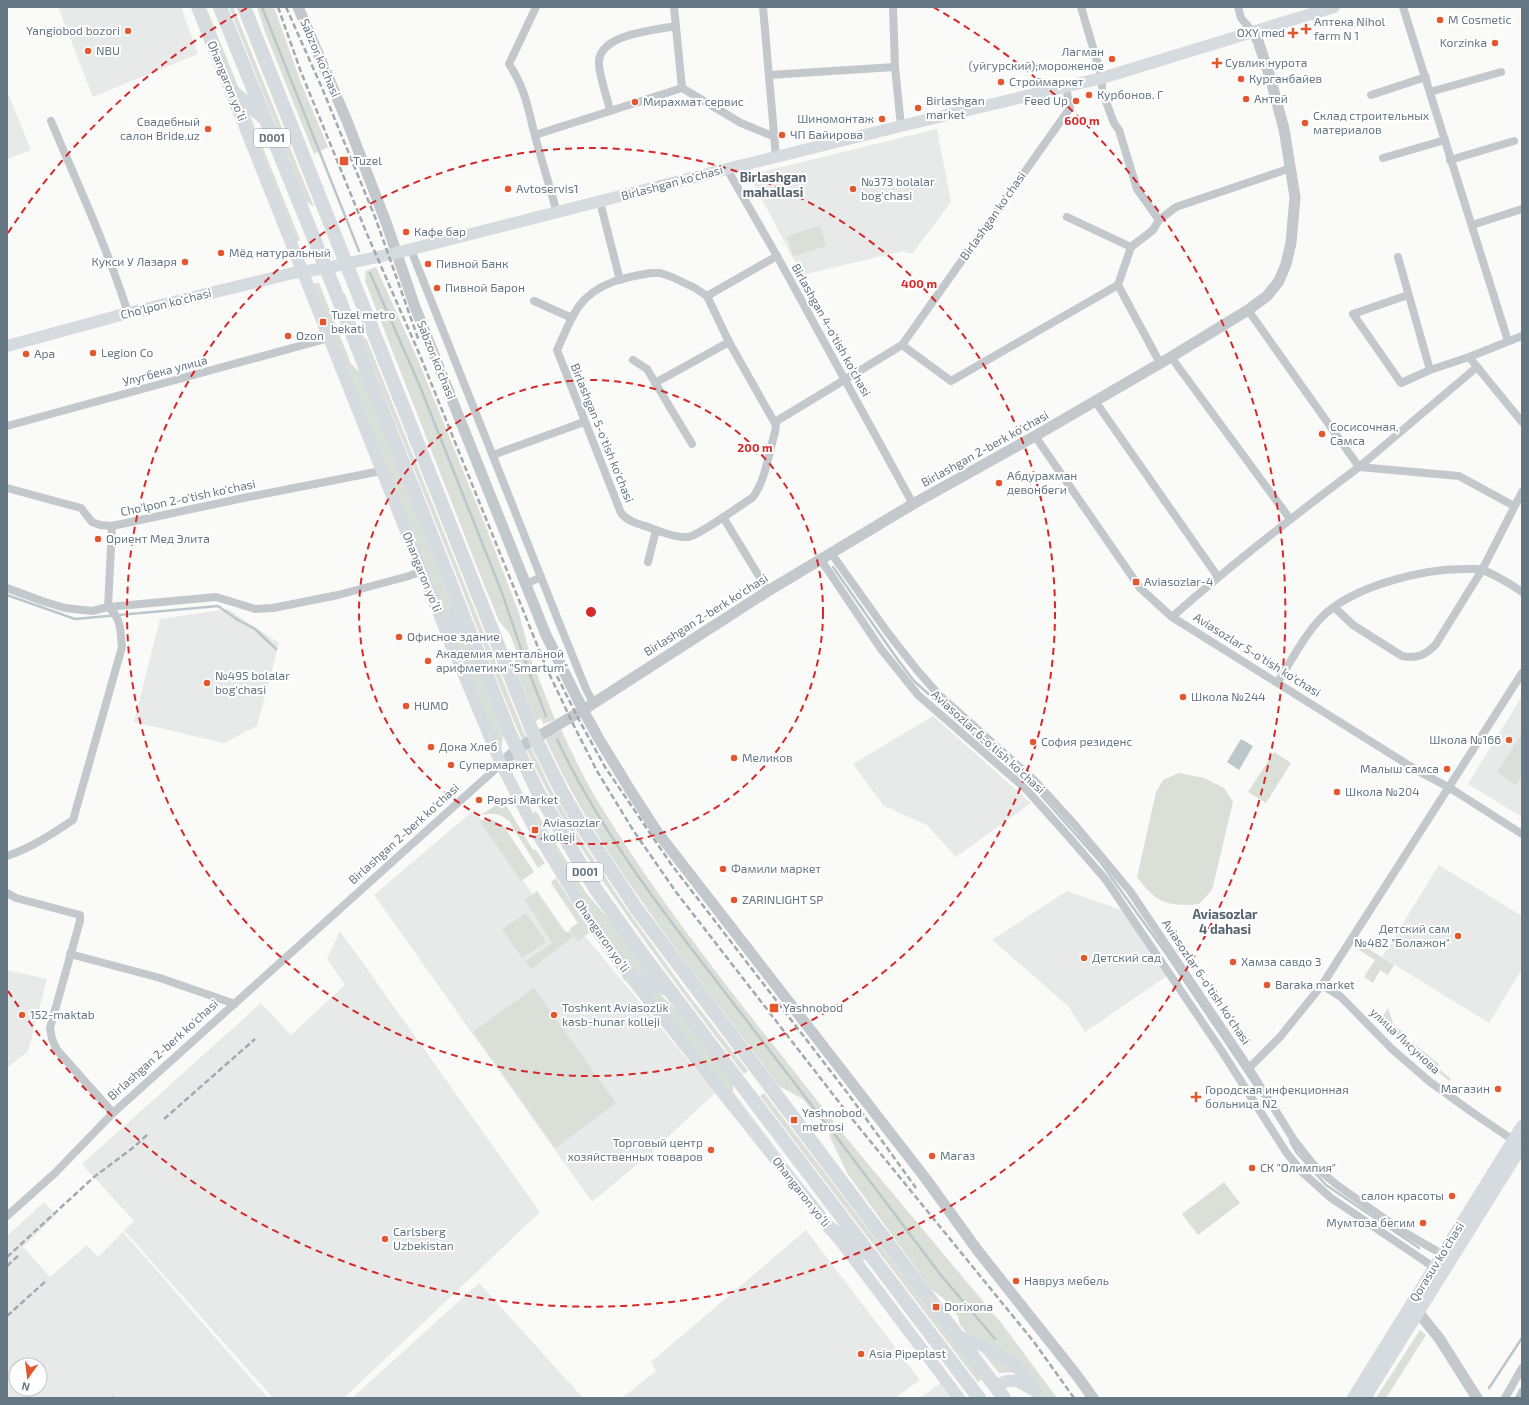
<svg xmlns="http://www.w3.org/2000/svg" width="1529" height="1405" viewBox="0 0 1529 1405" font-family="'Exo 2',sans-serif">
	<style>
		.built { fill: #e8e9e9; fill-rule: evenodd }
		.green { fill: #dadfd7 }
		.water { fill: #bbc7cb }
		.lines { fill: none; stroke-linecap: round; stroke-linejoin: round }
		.stream { stroke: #bbc7cb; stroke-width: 2.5 }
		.canal { stroke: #bbc7cb; stroke-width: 8 }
		.minor { stroke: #c3c8cc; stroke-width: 8 }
		.tertiary { stroke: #c3c8cc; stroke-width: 11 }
		.secondary { stroke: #d6dbdf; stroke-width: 12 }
		.trunk { stroke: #d6dbdf; stroke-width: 14 }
		.rail { stroke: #a2aab0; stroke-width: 2.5; stroke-dasharray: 6 3; stroke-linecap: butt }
		.ring { fill: none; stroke: #d62828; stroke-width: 2; stroke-dasharray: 7 5 }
		.poi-dot { fill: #e4572e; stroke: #fff; stroke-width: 1.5 }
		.labels { text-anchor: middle; stroke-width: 4; stroke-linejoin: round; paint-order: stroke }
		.shield { fill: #fff; stroke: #939fa8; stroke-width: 1 }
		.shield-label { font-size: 11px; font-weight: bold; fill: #657683 }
		.poi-label { font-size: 12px; fill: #657683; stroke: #fff; text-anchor: start }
		.street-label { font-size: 12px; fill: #657683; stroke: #fff }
		.neighbourhood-label { font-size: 13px; font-weight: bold; fill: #57646e; stroke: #fff }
		.centre { fill: #d62828; stroke: #fff; stroke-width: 2 }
		.ring-label { font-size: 12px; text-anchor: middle; font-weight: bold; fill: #d62828; stroke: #fff; stroke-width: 4; stroke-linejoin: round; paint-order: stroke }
	</style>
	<rect width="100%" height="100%" fill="#fafaf8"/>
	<!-- built -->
	<g class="built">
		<polygon points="58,7 181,7 198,54 93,97"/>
		<polygon points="7,91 31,150 7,159"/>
		<polygon points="937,129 951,202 912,254 903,251 802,275 749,175"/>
		<polygon points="228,609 279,643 257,726 224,743 134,722 160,619"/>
		<polygon points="1522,696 1522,817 1468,784"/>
		<polygon points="933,716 1031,803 956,857 927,825 884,806 853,764"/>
		<polygon points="474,810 557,929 585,936 715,1093 651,1153 592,1202 374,895"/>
		<polygon points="1439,865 1522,916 1522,969 1489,1023 1382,957"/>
		<polygon points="1067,891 1124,911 1167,976 1085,1032 1068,1006 992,940"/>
		<polygon points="340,931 540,1212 344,1398 273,1398 124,1230 134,1221 82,1164 261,1003 291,1035 345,985 327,959"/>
		<polygon points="7,970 47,979 28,1051 7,1068"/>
		<path d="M44,1202L56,1215L23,1247L50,1277L87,1245L98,1257L123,1232L268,1398H7V1236ZM16,1365H40V1389H16Z"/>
		<polygon points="806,1230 920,1380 895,1398 622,1398 656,1371 651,1362"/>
		<polygon points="479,1283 583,1398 352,1398"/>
		<polygon points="942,1382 952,1398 920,1398"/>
	</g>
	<!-- green -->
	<g class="green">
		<polygon points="202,7 206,7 240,91 233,84"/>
		<polygon points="229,7 233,7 314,207 306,201"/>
		<polygon points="257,7 274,7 301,83 328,147 314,154 265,32"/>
		<polygon points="242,106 249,113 300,240 297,242"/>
		<polygon points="820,226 826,246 793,256 787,236"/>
		<polygon points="376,267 418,360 486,527 519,613 531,659 555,720 543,724 541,718 536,721 514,666 517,653 510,634 499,621 479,572 365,281 366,271"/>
		<polygon points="313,283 319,283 351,364 361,373 453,609 448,625"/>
		<path d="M343,294H345L359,332L367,340L523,731L552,791L581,840L623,904L685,990L748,1071L744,1074C697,1012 649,949 605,884C585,854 564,823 547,790C512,725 488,655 461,586C422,489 383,391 343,294Z"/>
		<polygon points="460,624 503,736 501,752 456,641"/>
		<path d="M559,725C572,753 585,781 602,808C670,919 754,1020 834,1122L827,1128L803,1099L779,1086C714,998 644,912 587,818C570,790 556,761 542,732Z"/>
		<polygon points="1522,734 1522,775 1516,785 1497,772"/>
		<polygon points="1274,752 1291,763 1266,803 1248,792"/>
		<path d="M1179,773L1204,778L1224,788L1233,802L1212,890L1199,904C1168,907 1156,903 1137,877L1156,792L1163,780Z"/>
		<path d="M503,800L533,850L535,849L545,863L538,868L509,821C500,813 492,813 481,815Z"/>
		<polygon points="536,811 586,893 613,924 652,975 651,978 633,972 594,917 547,840 533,813"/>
		<polygon points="479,820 492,820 503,825 534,872 521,881"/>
		<polygon points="556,878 590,932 578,941 569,929 578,923 551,883 553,880"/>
		<polygon points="537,891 566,933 569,931 574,936 531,969 525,962 552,943 525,900"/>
		<polygon points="526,913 546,942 522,958 502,929"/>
		<polygon points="1362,945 1394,965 1388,975 1380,970 1373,983 1364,977 1375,960 1359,950"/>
		<polygon points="534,988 616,1103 555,1148 473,1032"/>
		<polygon points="647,989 657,991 680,1014 733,1085 733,1092 835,1227"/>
		<polygon points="1388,1008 1393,1024 1407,1036 1403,1041 1381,1023 1381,1019"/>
		<polygon points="1412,1042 1439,1064 1438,1068 1451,1079 1449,1081 1408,1046"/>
		<polygon points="764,1093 982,1379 978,1382 760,1096"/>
		<polygon points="838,1128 1002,1324 1057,1398 1047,1398 1023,1367 1007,1355 967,1333 960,1325 958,1316 943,1298 931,1289 847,1173 829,1135"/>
		<polygon points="1224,1182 1240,1203 1198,1235 1182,1214"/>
		<polygon points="1420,1330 1426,1335 1386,1398 1376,1398"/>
		<polygon points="978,1347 998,1358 1015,1372 999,1373"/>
	</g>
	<!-- water -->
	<polygon class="water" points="1241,739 1253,746 1239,770 1227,762"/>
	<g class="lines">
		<!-- stream -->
		<g class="stream">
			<polyline points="262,7 359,251"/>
			<polyline points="370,273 419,384 502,593 529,672 546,716"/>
			<polyline points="833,567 898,660 914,681 1039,793 1101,863 1165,952 1262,1096"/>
			<polyline points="7,595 75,619 218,606 238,620 255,629 276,649"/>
			<path d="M557,739C594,819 650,895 704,965C745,1018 785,1071 826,1124"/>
			<polyline points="835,1135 940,1274 995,1339"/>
			<polyline points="1290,1141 1297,1153 1326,1185 1419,1248"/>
			<polyline points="1489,1388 1522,1338"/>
		</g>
		<!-- canal -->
		<polyline class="canal" points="1519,1398 1522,1392"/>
		<!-- minor -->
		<g class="minor">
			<path d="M536,7L509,64C525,88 528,108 535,136C542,162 550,187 557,213"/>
			<polyline points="674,7 682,88"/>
			<polyline points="763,7 776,157"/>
			<polyline points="893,7 895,67 901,126"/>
			<polyline points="1081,7 1102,78 1102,91 1114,123 1119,130 1137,189 1159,220"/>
			<polyline points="1238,7 1241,18 1252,31"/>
			<polyline points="1403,7 1508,341"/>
			<polyline points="769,75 895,67"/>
			<polyline points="1430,92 1501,72"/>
			<polyline points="1371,95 1426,77"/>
			<path d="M610,110C607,97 600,78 599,65C596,34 655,30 676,26"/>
			<path d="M51,121C78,185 107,247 128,313"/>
			<polyline points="535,135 682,88 741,123 775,137"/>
			<polyline points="1383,158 1445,140"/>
			<polyline points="1450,160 1514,141"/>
			<polyline points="727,169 777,256 913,504"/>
			<polyline points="600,202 620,280"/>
			<polyline points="1067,217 1131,247"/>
			<polyline points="1472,225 1522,209"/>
			<polyline points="411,250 562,630 586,689 593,703"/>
			<polyline points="1398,257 1430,370"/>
			<path d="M651,273H660L672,277L695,288L707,296L729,342L776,425L775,432C769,452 765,483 752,498C739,506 700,535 688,537C678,538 658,531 648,527C639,524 628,522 621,513L557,350C564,335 570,319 579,306C596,283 625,277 651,273Z"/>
			<polyline points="1408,295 1353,314 1401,383 1430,370 1469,357"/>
			<polyline points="707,296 777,256"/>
			<polyline points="534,301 572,318"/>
			<polyline points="1248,310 1359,467 1477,367"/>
			<polyline points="1522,336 1469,357 1522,422"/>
			<polyline points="902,345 951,381 1118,285"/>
			<polyline points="1171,357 1290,519"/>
			<polyline points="633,360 647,369 692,444"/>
			<polyline points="1160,363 1118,285 1131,247 1153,230 1159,220 1176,207 1291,168"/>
			<polyline points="655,383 729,342"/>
			<polyline points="1095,401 1218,577"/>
			<polyline points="775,422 902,345 1070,108 1066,88"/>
			<polyline points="7,426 329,338"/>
			<polyline points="1035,436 1140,588 1172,617 1418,771 1450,788 1522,834"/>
			<polyline points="493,455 584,422"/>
			<polyline points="7,488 81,508 92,522 100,525 112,526 248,497 381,471"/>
			<polyline points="723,517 768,591"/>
			<polyline points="831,553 888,633 917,670 938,694 1034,780 1075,825 1130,891 1249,1068 1294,1140 1312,1163 1319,1170 1337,1185 1402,1231 1447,1257"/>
			<polyline points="821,560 881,649 918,695 1026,789 1068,836 1106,880 1221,1050 1286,1152 1301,1171 1331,1198 1438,1270"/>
			<polyline points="648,562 656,530"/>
			<polyline points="526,584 541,577"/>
			<polyline points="7,588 42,601 65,608 92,611 108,607 216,597 255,609 273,608 338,595 409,576 422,571"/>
			<path d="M1334,607L1353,625L1402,656C1417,659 1426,655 1436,644L1482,570L1522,492"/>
			<path d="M1172,617C1232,564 1295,515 1359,467L1459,476L1514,506"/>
			<path d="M1278,682C1291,661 1305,634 1322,617C1353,586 1422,569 1464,569C1469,569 1477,568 1482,570C1490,572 1514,586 1522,592"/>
			<path d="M7,856C31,848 52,834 73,820L122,647C120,631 122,618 108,607L112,526"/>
			<polyline points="7,893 16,898 80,915 80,921 50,1028 52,1039 57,1050 113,1113"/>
			<polyline points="70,954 160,978 235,1004"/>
			<polyline points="1322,985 1341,997 1392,1049 1430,1082 1476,1115 1513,1140"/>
			<polyline points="1249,1068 1280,1037 1322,985 1522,673"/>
			<polyline points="7,1216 55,1173 113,1113 501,764"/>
			<polyline points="1505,1398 1522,1368"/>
		</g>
		<!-- tertiary -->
		<g class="tertiary">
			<polyline points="298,7 347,121 387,225 415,307 546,635 583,710 599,739 632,793 658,833 926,1179 978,1251 1075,1373 1093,1398"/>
			<polyline points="501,764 517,749 583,710 768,591 913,504 1035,436 1171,357 1248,310 1267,296 1279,281 1286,264 1291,243 1295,197 1284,129 1270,77 1258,41 1252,31"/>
			<polyline points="1418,1312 1439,1338 1477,1398"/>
		</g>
		<!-- secondary -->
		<g class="secondary">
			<polyline points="197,7 451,644 501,764 535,830 591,922 629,975 842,1243 959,1398"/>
			<polyline points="7,346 128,313 293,273 326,268 396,253 727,169 901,126 1102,78 1334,7"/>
			<path d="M958,1336C979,1344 1001,1352 1017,1368C1026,1377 1033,1388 1040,1398"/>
			<path d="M996,1387C1008,1376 1019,1381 1031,1389"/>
			<polyline points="1353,1398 1522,1126"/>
			<polyline points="1365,1398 1522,1146"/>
		</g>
		<!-- trunk -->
		<g class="trunk">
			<polyline points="220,7 336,293 510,734 538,792 581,865 597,891 643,955 979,1398"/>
			<polyline points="244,7 535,738 562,792 578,820 636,908 1004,1398"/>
			<polyline points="232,91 263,117"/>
			<polyline points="451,644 458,603"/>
			<polyline points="629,975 669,990"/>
			<polyline points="830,1228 863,1253"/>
		</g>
		<!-- rail -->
		<g class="rail">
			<polyline points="278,7 301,72 367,234 419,353 546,667 574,726 597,771 633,830 676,892 849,1115 1034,1342 1074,1398"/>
			<polyline points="286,7 322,88 375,217 419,341"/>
			<polyline points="557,676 579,720 605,767 671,864 849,1095 916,1188"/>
			<polyline points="164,1119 255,1039"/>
			<polyline points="7,1257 94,1177 134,1147 148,1134"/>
			<polyline points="7,1266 19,1255"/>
			<polyline points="7,1316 47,1280"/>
			<polyline points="113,1398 114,1397"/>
		</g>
	</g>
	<!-- distance rings -->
	<g class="ring">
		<circle cx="591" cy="612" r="232"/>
		<circle cx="591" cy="612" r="464"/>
		<path d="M8 233A695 695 0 0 1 249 7M933 7A695 695 0 1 1 8 991"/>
	</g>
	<!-- markers -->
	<g class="poi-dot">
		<circle cx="1440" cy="20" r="4"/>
		<path d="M1304 23h4v4h4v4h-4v4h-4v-4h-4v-4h4z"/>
		<circle cx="128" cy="31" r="4"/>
		<path d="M1291 27h4v4h4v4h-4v4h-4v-4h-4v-4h4z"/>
		<circle cx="1495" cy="43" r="4"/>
		<circle cx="88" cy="51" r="4"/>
		<circle cx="1112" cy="59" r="4"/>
		<path d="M1215 57h4v4h4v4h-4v4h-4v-4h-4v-4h4z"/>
		<circle cx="1241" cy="79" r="4"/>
		<circle cx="1001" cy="82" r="4"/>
		<circle cx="1089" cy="95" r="4"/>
		<circle cx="1246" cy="99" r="4"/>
		<circle cx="1076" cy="101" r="4"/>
		<circle cx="635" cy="102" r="4"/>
		<circle cx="918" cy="108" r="4"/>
		<circle cx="882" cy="119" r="4"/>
		<circle cx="1305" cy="123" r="4"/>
		<circle cx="208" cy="129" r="4"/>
		<circle cx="782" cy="135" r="4"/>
		<rect x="339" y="156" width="10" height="10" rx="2"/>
		<circle cx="508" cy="189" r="4"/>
		<circle cx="853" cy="189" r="4"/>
		<circle cx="406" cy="232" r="4"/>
		<circle cx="221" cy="253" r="4"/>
		<circle cx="185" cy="262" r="4"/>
		<circle cx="428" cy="264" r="4"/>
		<circle cx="437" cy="288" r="4"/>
		<rect x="319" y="318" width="8" height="8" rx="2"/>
		<circle cx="288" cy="336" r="4"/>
		<circle cx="93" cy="353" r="4"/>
		<circle cx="26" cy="354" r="4"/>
		<circle cx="1322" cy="434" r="4"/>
		<circle cx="999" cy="483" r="4"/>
		<circle cx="98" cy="539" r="4"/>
		<rect x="1132" y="578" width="8" height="8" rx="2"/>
		<circle cx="399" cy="637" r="4"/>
		<circle cx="428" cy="661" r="4"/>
		<circle cx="207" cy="683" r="4"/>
		<circle cx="1183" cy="697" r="4"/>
		<circle cx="406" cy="706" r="4"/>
		<circle cx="1509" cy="740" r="4"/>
		<circle cx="1033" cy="742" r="4"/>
		<circle cx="431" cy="747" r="4"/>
		<circle cx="734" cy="758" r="4"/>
		<circle cx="451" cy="765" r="4"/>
		<circle cx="1447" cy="769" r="4"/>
		<circle cx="1337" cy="792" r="4"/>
		<circle cx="479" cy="800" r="4"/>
		<rect x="531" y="826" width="8" height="8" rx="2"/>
		<circle cx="723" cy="869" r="4"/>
		<circle cx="734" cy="900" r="4"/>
		<circle cx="1458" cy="936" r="4"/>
		<circle cx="1084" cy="958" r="4"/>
		<circle cx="1233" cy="962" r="4"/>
		<circle cx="1267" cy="985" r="4"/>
		<rect x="769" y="1003" width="10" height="10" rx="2"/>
		<circle cx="22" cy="1015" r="4"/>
		<circle cx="554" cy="1015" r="4"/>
		<circle cx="1498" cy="1089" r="4"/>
		<path d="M1194 1091h4v4h4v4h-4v4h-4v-4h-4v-4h4z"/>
		<rect x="790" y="1116" width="8" height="8" rx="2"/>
		<circle cx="711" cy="1150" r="4"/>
		<circle cx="932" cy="1156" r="4"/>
		<circle cx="1252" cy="1168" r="4"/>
		<circle cx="1452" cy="1196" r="4"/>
		<circle cx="1423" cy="1223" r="4"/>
		<circle cx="385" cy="1239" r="4"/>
		<circle cx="1016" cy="1281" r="4"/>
		<rect x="932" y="1303" width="8" height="8" rx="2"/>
		<circle cx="861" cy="1354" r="4"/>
	</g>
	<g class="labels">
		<!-- shield labels -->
		<g class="shield">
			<rect x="254" y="129" width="36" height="18" rx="3"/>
			<rect x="567" y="863" width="36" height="18" rx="3"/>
		</g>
		<g class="shield-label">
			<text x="272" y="142">D001</text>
			<text x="585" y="876">D001</text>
		</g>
		<!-- poi labels -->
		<g class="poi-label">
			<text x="1448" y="24">M Cosmetic</text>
			<text x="1314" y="26">Аптека Nihol<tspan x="1314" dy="14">farm N 1</tspan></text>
			<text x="120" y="35" text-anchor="end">Yangiobod bozori</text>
			<text x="1285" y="37" text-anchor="end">OXY med</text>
			<text x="1487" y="47" text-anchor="end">Korzinka</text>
			<text x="96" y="55">NBU</text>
			<text x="1104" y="56" text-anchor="end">Лагман<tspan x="1104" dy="14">(уйгурский);мороженое</tspan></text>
			<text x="1225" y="67">Сувлик нурота</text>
			<text x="1249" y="83">Курганбайев</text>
			<text x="1009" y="86">Строймаркет</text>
			<text x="1097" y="99">Курбонов. Г</text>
			<text x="1254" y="103">Антей</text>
			<text x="926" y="105">Birlashgan<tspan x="926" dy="14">market</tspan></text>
			<text x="1068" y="105" text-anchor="end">Feed Up</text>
			<text x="643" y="106">Мирахмат сервис</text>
			<text x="1313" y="120">Склад строительных<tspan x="1313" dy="14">материалов</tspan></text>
			<text x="874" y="123" text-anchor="end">Шиномонтаж</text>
			<text x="200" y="126" text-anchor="end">Свадебный<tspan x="200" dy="14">салон Bride.uz</tspan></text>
			<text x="790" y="139">ЧП Байирова</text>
			<text x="353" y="165">Tuzel</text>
			<text x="861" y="186">№373 bolalar<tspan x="861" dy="14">bog'chasi</tspan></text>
			<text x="516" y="193">Avtoservis1</text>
			<text x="414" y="236">Кафе бар</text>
			<text x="229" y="257">Мёд натуральный</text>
			<text x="177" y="266" text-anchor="end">Кукси У Лазаря</text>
			<text x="436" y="268">Пивной Банк</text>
			<text x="445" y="292">Пивной Барон</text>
			<text x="331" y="319">Tuzel metro<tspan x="331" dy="14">bekati</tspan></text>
			<text x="296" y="340">Ozon</text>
			<text x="101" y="357">Legion Co</text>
			<text x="34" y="358">Ара</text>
			<text x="1330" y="431">Сосисочная,<tspan x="1330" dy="14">Самса</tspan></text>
			<text x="1007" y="480">Абдурахман<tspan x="1007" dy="14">девонбеги</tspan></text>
			<text x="106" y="543">Ориент Мед Элита</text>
			<text x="1144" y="586">Aviasozlar-4</text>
			<text x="407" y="641">Офисное здание</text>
			<text x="436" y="658">Академия ментальной<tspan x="436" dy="14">арифметики "Smartum"</tspan></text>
			<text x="215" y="680">№495 bolalar<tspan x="215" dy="14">bog'chasi</tspan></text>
			<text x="1191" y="701">Школа №244</text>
			<text x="414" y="710">HUMO</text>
			<text x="1501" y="744" text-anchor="end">Школа №166</text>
			<text x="1041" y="746">София резиденс</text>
			<text x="439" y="751">Дока Хлеб</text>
			<text x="742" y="762">Меликов</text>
			<text x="459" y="769">Супермаркет</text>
			<text x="1439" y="773" text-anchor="end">Малыш самса</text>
			<text x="1345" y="796">Школа №204</text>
			<text x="487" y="804">Pepsi Market</text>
			<text x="543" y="827">Aviasozlar<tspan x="543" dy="14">kolleji</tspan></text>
			<text x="731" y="873">Фамили маркет</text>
			<text x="742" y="904">ZARINLIGHT SP</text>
			<text x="1450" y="933" text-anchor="end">Детский сам<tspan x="1450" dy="14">№482 "Болажон"</tspan></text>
			<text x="1092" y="962">Детский сад</text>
			<text x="1241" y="966">Хамза савдо 3</text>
			<text x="1275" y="989">Baraka market</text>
			<text x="562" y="1012">Toshkent Aviasozlik<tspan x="562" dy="14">kasb-hunar kolleji</tspan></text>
			<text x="783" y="1012">Yashnobod</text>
			<text x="30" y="1019">152-maktab</text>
			<text x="1490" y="1093" text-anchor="end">Магазин</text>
			<text x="1205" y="1094">Городская инфекционная<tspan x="1205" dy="14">больница N2</tspan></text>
			<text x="802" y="1117">Yashnobod<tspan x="802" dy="14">metrosi</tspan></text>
			<text x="703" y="1147" text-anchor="end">Торговый центр<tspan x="703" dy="14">хозяйственных товаров</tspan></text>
			<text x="940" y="1160">Магаз</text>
			<text x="1260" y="1172">СК "Олимпия"</text>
			<text x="1444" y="1200" text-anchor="end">салон красоты</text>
			<text x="1415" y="1227" text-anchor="end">Мумтоза бегим</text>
			<text x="393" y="1236">Carlsberg<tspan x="393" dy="14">Uzbekistan</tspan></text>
			<text x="1024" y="1285">Навруз мебель</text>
			<text x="944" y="1311">Dorixona</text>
			<text x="869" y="1358">Asia Pipeplast</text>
		</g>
		<!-- street labels -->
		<g class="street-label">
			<text transform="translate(320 58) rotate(67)" y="4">Sabzor ko'chasi</text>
			<text transform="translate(227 81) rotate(68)" y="4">Ohangaron yoʻli</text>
			<text transform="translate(672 183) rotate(-15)" y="4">Birlashgan ko'chasi</text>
			<text transform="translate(993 216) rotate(-55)" y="4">Birlashgan ko'chasi</text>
			<text transform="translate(166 304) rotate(-14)" y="4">Cho'lpon ko'chasi</text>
			<text transform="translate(831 330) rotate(61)" y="4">Birlashgan 4-o'tish ko'chasi</text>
			<text transform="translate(436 360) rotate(68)" y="4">Sabzor ko'chasi</text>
			<text transform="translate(165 371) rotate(-15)" y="4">Улугбека улица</text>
			<text transform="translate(602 433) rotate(68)" y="4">Birlashgan 5-o'tish ko'chasi</text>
			<text transform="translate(985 449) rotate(-29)" y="4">Birlashgan 2-berk ko'chasi</text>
			<text transform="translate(188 498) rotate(-12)" y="4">Cho'lpon 2-o'tish ko'chasi</text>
			<text transform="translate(422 572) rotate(68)" y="4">Ohangaron yoʻli</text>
			<text transform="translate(706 615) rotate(-32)" y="4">Birlashgan 2-berk ko'chasi</text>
			<text transform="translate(1257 655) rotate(32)" y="4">Aviasozlar 5-o'tish ko'chasi</text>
			<text transform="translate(988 742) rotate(42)" y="4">Aviasozlar 6-o'tish ko'chasi</text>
			<text transform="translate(404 834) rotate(-42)" y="4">Birlashgan 2-berk ko'chasi</text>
			<text transform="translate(602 936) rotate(55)" y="4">Ohangaron yoʻli</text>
			<text transform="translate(1206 982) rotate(56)" y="4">Aviasozlar 6-o'tish ko'chasi</text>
			<text transform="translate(1405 1041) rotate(43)" y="4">улица Лисунова</text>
			<text transform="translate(163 1050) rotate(-42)" y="4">Birlashgan 2-berk ko'chasi</text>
			<text transform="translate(801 1192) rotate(52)" y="4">Ohangaron yoʻli</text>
			<text transform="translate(1437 1262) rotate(-58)" y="4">Qorasuv ko'chasi</text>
		</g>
		<!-- neighbourhood labels -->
		<g class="neighbourhood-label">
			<text x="773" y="182">Birlashgan<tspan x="773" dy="15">mahallasi</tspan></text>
			<text x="1225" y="919">Aviasozlar<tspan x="1225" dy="15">4 dahasi</tspan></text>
		</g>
	</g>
	<circle cx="591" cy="612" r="6" class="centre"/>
	<g class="ring-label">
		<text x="1082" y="125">600 m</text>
		<text x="919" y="288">400 m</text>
		<text x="755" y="452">200 m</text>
	</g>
	<!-- border -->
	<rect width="1529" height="1405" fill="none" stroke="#657683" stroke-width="16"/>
	<!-- north arrow -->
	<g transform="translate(28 1377) rotate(194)"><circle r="19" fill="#ffffff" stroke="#c1c8cd"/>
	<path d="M0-3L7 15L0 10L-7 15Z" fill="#e4572e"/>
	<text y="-6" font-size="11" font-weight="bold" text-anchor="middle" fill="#657683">N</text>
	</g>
</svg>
